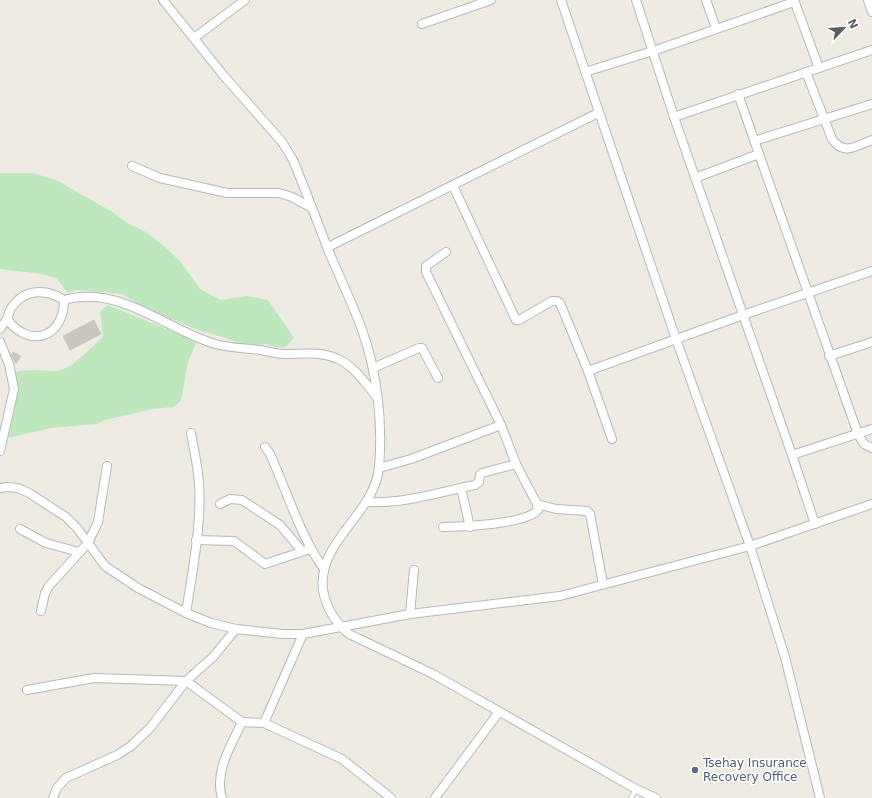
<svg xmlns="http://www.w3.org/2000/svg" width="872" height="798" viewBox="0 0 872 798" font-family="'DejaVu Sans',sans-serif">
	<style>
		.green { fill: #bfe7be }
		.building { fill: #c9c5bf; stroke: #d3ccc0 }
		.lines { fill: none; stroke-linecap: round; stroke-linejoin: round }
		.lane-casing { stroke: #b5b9bd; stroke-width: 5.5 }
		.street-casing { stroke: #b5b9bd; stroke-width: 10 }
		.lane { stroke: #fff; stroke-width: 4 }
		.street { stroke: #fff; stroke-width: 8 }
		.service-dot { fill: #5c6f8a; stroke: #fff; stroke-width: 1.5 }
		.labels { text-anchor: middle; stroke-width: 3; stroke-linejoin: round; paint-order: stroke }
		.service-label { font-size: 12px; fill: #4e5e75; stroke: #fff; text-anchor: start }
	</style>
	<rect width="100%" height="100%" fill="#eeebe2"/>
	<!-- green -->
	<g class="green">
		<polygon points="0,173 32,173 56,180 111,211 129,224 146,232 165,247 181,262 200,289 221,300 247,296 268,300 294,338 286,347 278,348 265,344 248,345 198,330 145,308 122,294 77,290 68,293 56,278 41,274 0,269"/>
		<path d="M108,305L186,337L196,343L188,362L181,400L174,407L152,409L106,420L96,424L51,428L8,438L16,397L15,373C24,367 48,373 61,370C74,366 93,346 103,337L100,311Z"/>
	</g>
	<!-- building -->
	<g class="building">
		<polygon points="94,320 101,334 70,350 63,336"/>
		<polygon points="13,352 21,356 16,364 11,355"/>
	</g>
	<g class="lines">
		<defs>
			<polyline id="lane" points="631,798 636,789"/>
			<g id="street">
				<path d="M163,0L224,76L282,142L293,160C305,189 316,218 327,247C338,274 351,300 361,327C377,370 383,422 379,467C375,514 317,541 323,590C326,608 336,623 349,634L433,674L636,789L656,798"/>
				<polyline points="561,0 676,339 750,546 785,657 820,798"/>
				<polyline points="636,0 674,117 792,455 815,524"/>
				<polyline points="706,0 716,28"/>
				<polyline points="794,0 819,68"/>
				<polyline points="868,0 872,12"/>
				<polyline points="422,24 491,0"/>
				<polyline points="194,38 245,0"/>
				<polyline points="585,72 653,51 794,2"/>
				<path d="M806,72L832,139C844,156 856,146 872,140"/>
				<polyline points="738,94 759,154"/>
				<polyline points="674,117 872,50"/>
				<polyline points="754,141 872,104"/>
				<polyline points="132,166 160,178 227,193 279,193 292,197 312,208"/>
				<polyline points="695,178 759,154 858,434 864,444 872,448"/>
				<polyline points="453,186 516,320 519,320 552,301 557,301 560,303 588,371 612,439"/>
				<polyline points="328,247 598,113"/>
				<path d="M64,300C119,284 165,329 215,344C230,348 245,348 260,350C268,351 276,354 284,354C304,354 320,351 338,359C354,366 366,384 377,397"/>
				<path d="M7,319C29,349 64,338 64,300"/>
				<path d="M0,329C2,326 5,322 7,319C9,315 9,310 12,307C25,288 47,289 64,300"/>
				<polyline points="0,342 9,364 14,389 0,451"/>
				<polyline points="829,356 872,342"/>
				<polyline points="373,368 419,348 422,348 438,378"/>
				<polyline points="588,371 743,315 872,271"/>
				<path d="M265,447L270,454C287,491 300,536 324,569"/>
				<polyline points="792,455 872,429"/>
				<polyline points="379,468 411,459 501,425"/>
				<polyline points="0,488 8,487 18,488 29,493 66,517 77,528 105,566 138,588 186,613 211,623 236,629 283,634 303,634 410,614 560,596 750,546 872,504"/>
				<polyline points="461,488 470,527"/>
				<path d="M368,502C404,504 439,492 475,485L479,482L480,475L482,473L516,464"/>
				<polyline points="220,504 230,499 242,500 280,525 302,551"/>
				<polyline points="537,504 556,509 587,511 590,514 603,584"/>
				<path d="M443,527C463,527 526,524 538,510L537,504L516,464L501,425L426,272V266L446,252"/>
				<polyline points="20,529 46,543 79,552"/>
				<polyline points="196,540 234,541 265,564 310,549"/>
				<polyline points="41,611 45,593 49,586 88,543 98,522 107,466"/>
				<path d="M186,613C192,574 202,523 199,484C198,467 194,450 191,433"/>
				<polyline points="410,614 414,570"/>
				<polyline points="303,634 264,723 342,759 391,798"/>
				<polyline points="27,690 94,678 186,681 242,722 264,723"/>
				<polyline points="53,798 57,788 66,778 117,755 131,746 150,728 186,681 213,657 236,629"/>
				<path d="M222,798C214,771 231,746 242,722"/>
				<polyline points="435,798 499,712"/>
			</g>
		</defs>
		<!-- lane casing -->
		<use href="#lane" class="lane-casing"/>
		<!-- street casing -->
		<use href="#street" class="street-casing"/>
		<!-- lane -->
		<use href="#lane" class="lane"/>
		<!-- street -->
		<use href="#street" class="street"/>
	</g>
	<!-- markers -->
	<circle class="service-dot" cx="695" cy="770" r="4"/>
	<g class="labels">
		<!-- service labels -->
		<g class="service-label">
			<text x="703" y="767">Tsehay Insurance<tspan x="703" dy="14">Recovery Office</tspan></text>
		</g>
	</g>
	<!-- north arrow -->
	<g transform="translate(844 28) rotate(65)" stroke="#ffffff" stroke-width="3" paint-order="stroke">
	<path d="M0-3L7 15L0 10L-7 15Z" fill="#5b5f64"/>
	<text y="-6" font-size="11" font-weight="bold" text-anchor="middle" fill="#5b5f64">N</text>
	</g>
</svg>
